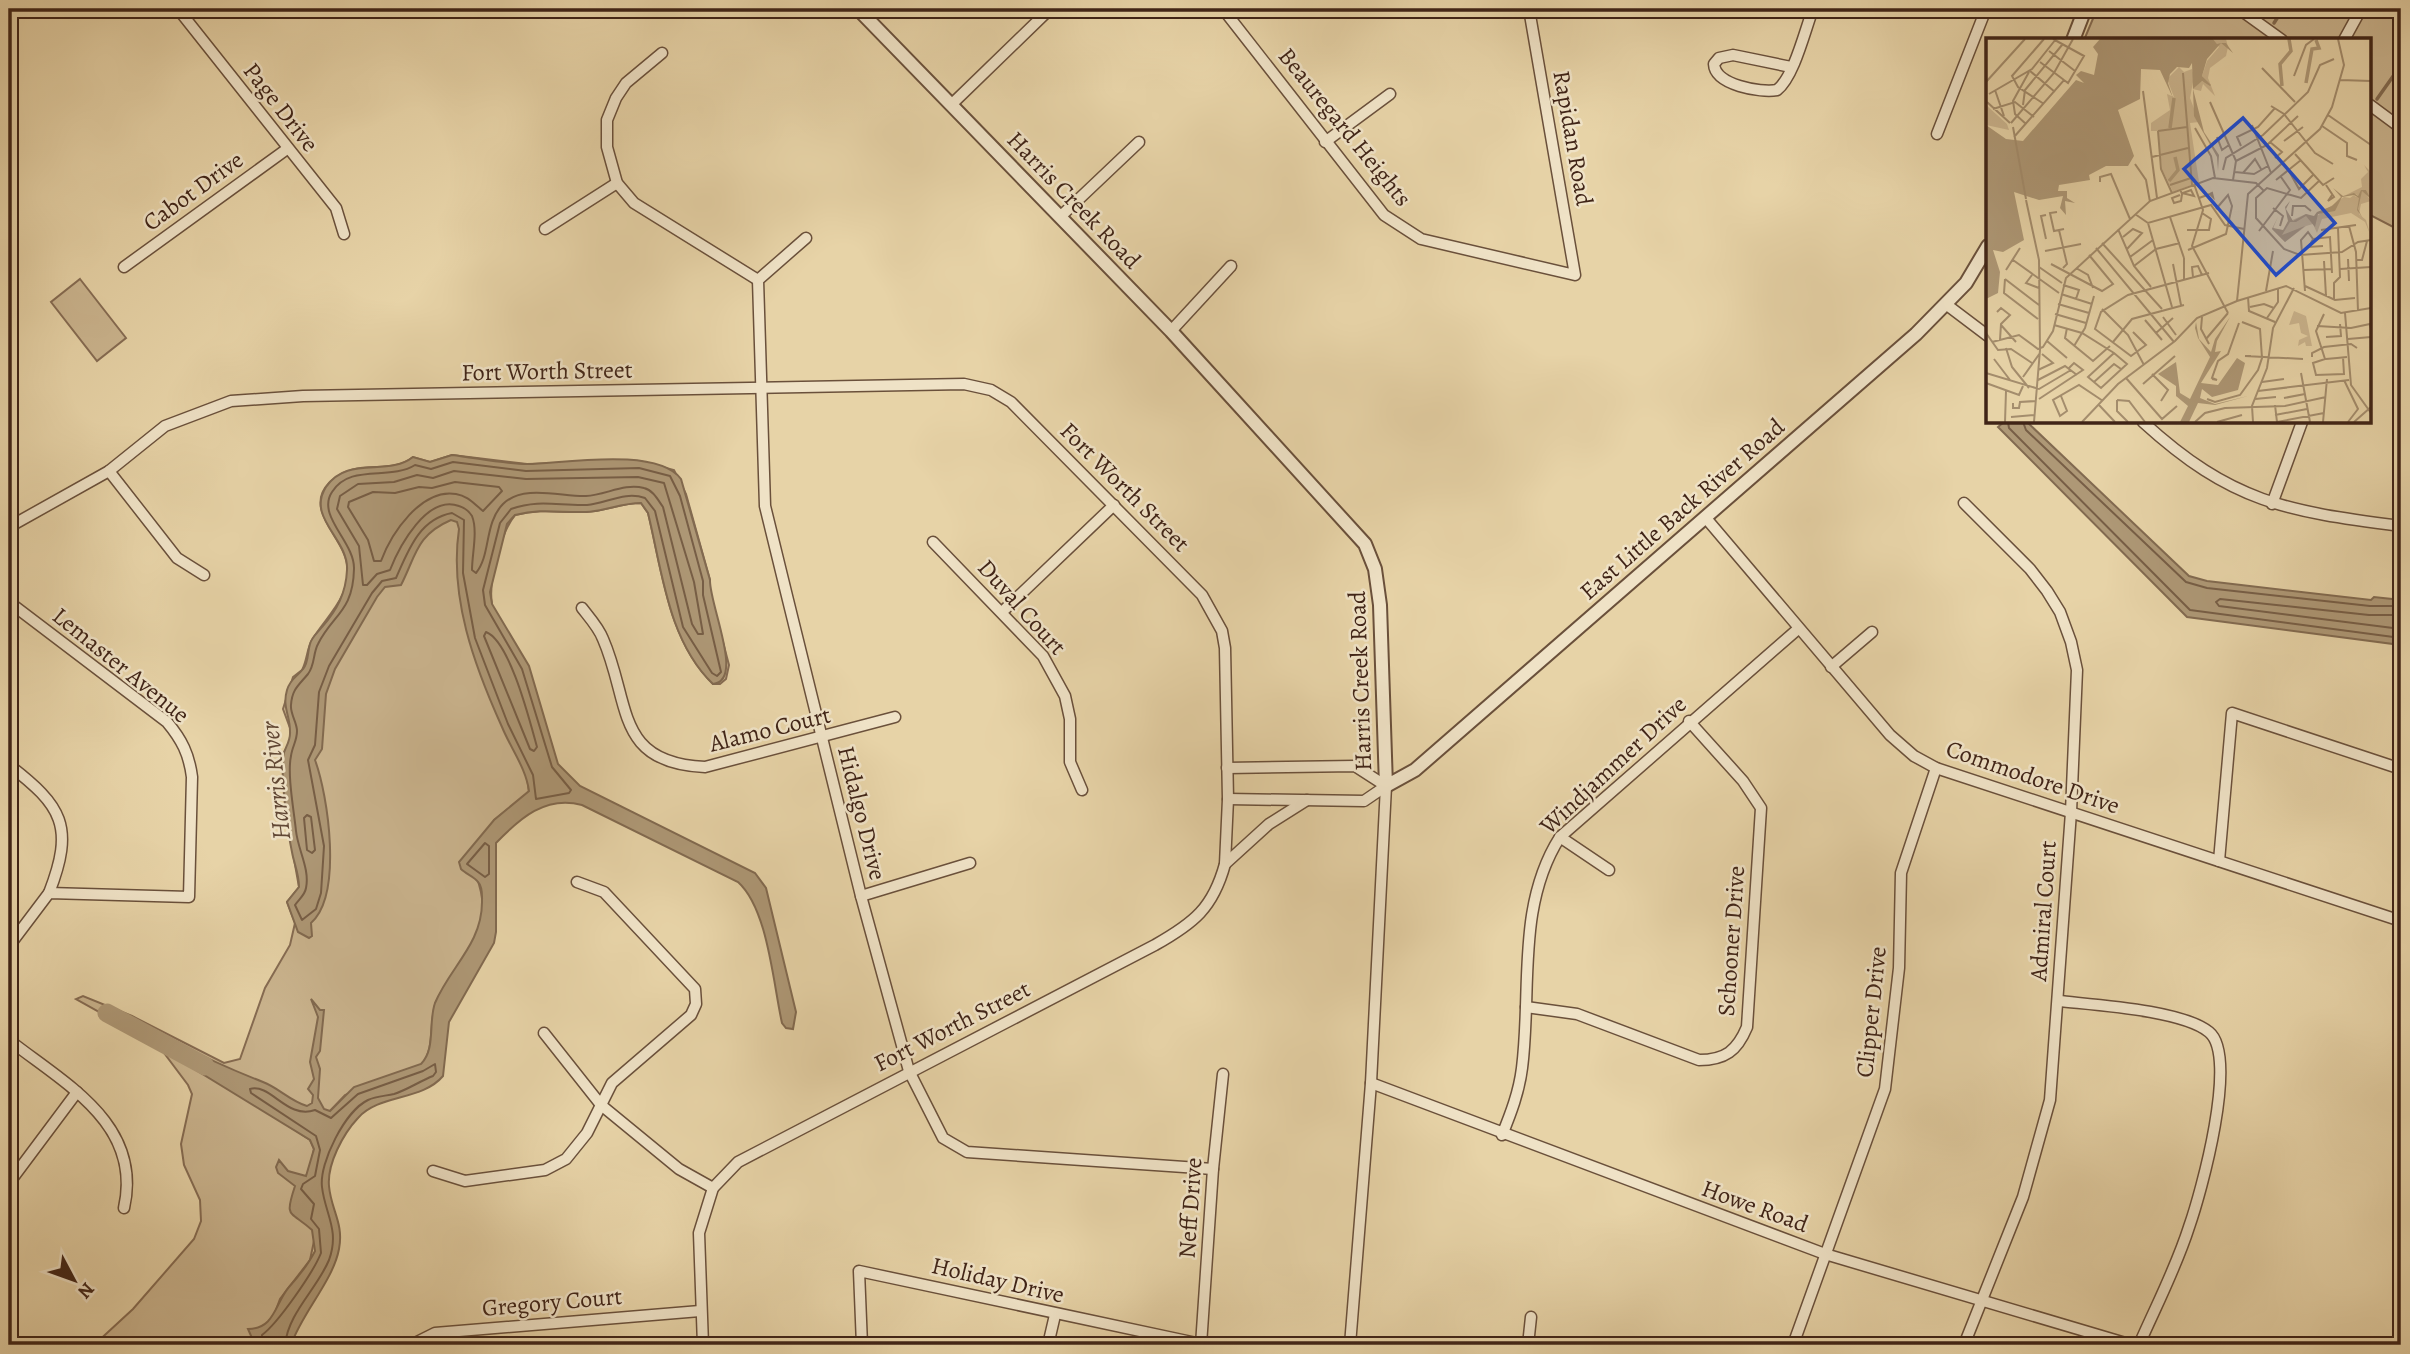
<svg xmlns="http://www.w3.org/2000/svg" width="2410" height="1354" viewBox="0 0 2410 1354" font-family="Alegreya,serif">
	<style>
		.green { fill: #cbb58f; stroke: #866c53; stroke-width: 2 }
		.water { fill: #ae9876; stroke: #826a50; stroke-width: 2 }
		.lines { fill: none; stroke-linecap: round; stroke-linejoin: round }
		.shore { stroke: #775e46; stroke-width: 2 }
		.stream { stroke: #826a50; stroke-width: 3.5 }
		.river { stroke: #ae9876; stroke-width: 19 }
		.minor-casing { stroke: #6a503b; stroke-width: 13 }
		.tertiary-casing { stroke: #6a503b; stroke-width: 16 }
		.minor { stroke: #efe2c6; stroke-width: 10 }
		.tertiary { stroke: #efe2c6; stroke-width: 12 }
		.labels { text-anchor: middle; stroke-width: 5; stroke-linejoin: round; paint-order: stroke }
		.street-label { font-size: 24px; fill: #402417; stroke: #efe2c6 }
		.water-label { font-size: 26px; font-style: italic; fill: #614734; stroke: #efe2c6 }
		.inset-river { fill: none; stroke: #ae9876; stroke-width: 3.5 }
		.inset-road { fill: none; stroke: #a48d6d; stroke-width: 2 }
		.view { fill: #1d4ed8; fill-opacity: 0.15; stroke: #1d4ed8; stroke-width: 3.5 }
		.inset-edge { fill: none; stroke: #402417; stroke-width: 3.5 }
	</style>
	<rect width="100%" height="100%" fill="#e7d3a7"/>
	<filter id="stains"><feTurbulence type="fractalNoise" baseFrequency=".00286" numOctaves="4"/><feColorMatrix values="0 0 0 0 .2 0 0 0 0 .09 0 0 0 0 .02 0 0 0 .5 -.17"/></filter>
	<radialGradient id="worn" r=".72"><stop offset=".6" stop-color="#630" stop-opacity="0"/><stop offset="1" stop-color="#630" stop-opacity=".3"/></radialGradient>
	<!-- green -->
	<g class="green">
		<polygon points="2097,9 2401,9 2401,231 2370,215 2370,40 2084,40"/>
		<polygon points="80,279 126,338 97,361 51,302"/>
		<path d="M452,455L527,464L640,461L674,470L686,494L710,580V593L729,665L726,679L720,684H713C668,641 662,570 648,513L641,503C621,503 606,511 586,512C559,513 545,508 515,515C501,532 488,582 492,604L456,509L511,657L529,792L494,820L475,872C481,888 485,904 482,921C477,951 448,974 436,1002C428,1022 436,1049 421,1065L345,1095L330,1111L280,1120L310,1140L314,1149L309,1174L318,1222L310,1260L280,1299L263,1345H94L133,1309L194,1239L201,1221L200,1200L184,1165L181,1144L192,1094L188,1085L158,1045L76,999L83,996L132,1016L224,1063L240,1059L265,988L290,945L295,923L287,902L299,887L289,831L283,754L290,742V728L283,709L293,677L302,670C307,661 307,648 312,640C327,615 351,598 347,565C344,537 303,510 329,483C358,455 388,477 413,457L430,462Z"/>
	</g>
	<!-- water -->
	<g class="water">
		<polygon points="2004,422 2027,422 2189,576 2207,581 2371,600 2374,597 2401,600 2401,645 2187,617 1998,427"/>
		<path d="M452,455C477,458 503,464 528,464C565,463 657,447 681,479L710,580C709,604 745,681 713,684C668,641 662,570 648,513L641,503C621,503 606,511 586,512C559,513 543,508 515,515L507,524L490,592L492,604L529,666L558,764L580,786L755,873L766,888L796,1012L793,1029L786,1028L782,1023C773,983 768,909 738,882L582,805C546,795 520,818 496,843V932L494,943L449,1022L443,1076C422,1101 379,1094 358,1118C343,1134 327,1164 329,1186C331,1210 344,1223 339,1249C333,1281 302,1313 291,1345H255L248,1329C275,1329 275,1303 289,1287C298,1277 308,1265 315,1251L312,1230C290,1210 284,1219 295,1186L278,1173L276,1167L279,1160L288,1171L306,1176L314,1149L310,1140L191,1067L181,1057L182,1045C209,1060 235,1071 263,1082C279,1088 290,1101 307,1106L312,1103L313,1095L308,1089L314,1079L310,1062L318,1017L311,999L320,1010H324L320,1051L316,1057L320,1069L318,1098L324,1109L330,1111L354,1087L421,1064C436,1049 428,1023 435,1003C450,967 482,944 482,902C482,896 483,887 478,882C475,877 466,874 461,869L459,862L494,820L529,791C526,768 511,749 502,727C474,665 449,597 459,529L457,522L451,520C416,535 416,556 401,585L385,587L377,597L335,669L326,694L322,749L315,760C328,795 343,895 311,923L312,936L309,938L298,932L287,902L299,887C299,873 294,864 292,852C287,829 281,778 283,756C285,747 291,741 290,731C290,715 282,707 287,690C290,679 297,677 303,669C309,662 307,653 310,644C311,638 318,632 322,627C337,610 346,593 347,570C349,539 306,518 326,487C347,455 388,477 413,457L430,462Z"/>
	</g>
	<g class="lines">
		<!-- shore -->
		<g class="shore">
			<polyline points="2008,422 2009,428 2190,610 2401,638"/>
			<polyline points="2023,422 2026,430 2186,582 2207,588 2370,606 2401,606"/>
			<path d="M453,462L526,471L639,468L670,476L680,496L703,581V595L721,672L717,676L712,673L683,627L655,511L645,498C625,491 607,503 587,505C559,506 539,499 511,509L500,523L483,590L485,605L522,669L552,767L571,790L569,793L536,799L533,775L508,724L475,638L463,573L464,520L452,513C419,519 408,551 396,578L382,581L372,593L329,666L319,692L315,745L308,760L324,846L321,893L316,909L302,920L295,905C299,899 305,895 306,888C310,869 298,850 296,831C294,811 287,774 291,756C292,747 297,741 297,731C297,722 290,714 291,705C292,689 299,685 308,674C315,665 313,653 318,644C333,614 353,612 354,569C355,542 316,516 332,492C350,463 390,481 415,465L431,469Z"/>
			<path d="M454,471L526,479L638,477L664,483L694,582L703,634H698L692,624L663,507C658,500 653,490 644,488C624,483 606,495 586,496C562,497 523,484 503,504C484,523 491,555 476,573L472,570C472,554 478,531 472,516C469,511 465,508 459,506C427,494 399,547 390,570L377,574L367,585H363L359,546L337,509L340,496L358,484L394,482L417,475L433,478Z"/>
			<path d="M455,482L499,487L502,491L483,511C474,504 468,496 456,494C421,488 391,534 381,561H374L368,540L348,507L349,502L373,492L395,493L419,487L432,488Z"/>
			<polyline points="2401,615 2369,615 2220,599 2216,602 2219,606 2401,629"/>
			<path d="M486,632C510,641 530,722 537,747L534,751L530,749L484,636Z"/>
			<polygon points="307,815 311,817 315,850 312,853 307,850 304,818"/>
			<polygon points="485,843 489,846 489,874 485,877 467,864"/>
			<path d="M262,1345V1335C278,1323 313,1273 321,1253L319,1229L311,1219L314,1204L301,1189L303,1184L315,1176L320,1150L316,1136L251,1093L250,1089C271,1083 287,1120 315,1110L331,1118L358,1094L423,1071L435,1064L436,1072L433,1076C420,1081 407,1090 394,1094C386,1096 376,1096 368,1100C345,1111 319,1163 322,1187C325,1214 340,1230 329,1260C317,1289 288,1313 285,1345"/>
		</g>
		<!-- stream -->
		<g class="stream">
			<polyline points="2274,23 2283,9"/>
			<polyline points="2377,99 2401,65"/>
		</g>
		<!-- river -->
		<polyline class="river" points="107,1013 205,1066"/>
		<defs>
			<g id="minor">
				<polyline points="178,9 336,208 344,234"/>
				<polyline points="1223,9 1384,215 1421,239 1575,275 1529,9"/>
				<polyline points="2239,9 2282,40"/>
				<polyline points="2344,40 2361,9"/>
				<polyline points="662,53 626,83 616,98 607,120 607,147 617,183 634,203 758,280"/>
				<path d="M1791,67L1733,55L1719,58L1714,64C1715,85 1760,93 1777,90C1794,77 1805,30 1813,9"/>
				<polyline points="952,104 1050,9"/>
				<polyline points="2370,105 2401,128"/>
				<polyline points="1937,134 1986,9"/>
				<polyline points="1325,142 1390,94"/>
				<polyline points="1061,216 1139,142"/>
				<polyline points="545,229 617,183"/>
				<polyline points="806,238 758,280 765,506 788,600 861,896 909,1071 943,1138 967,1152 1213,1169"/>
				<polyline points="124,267 287,149"/>
				<polyline points="1947,305 1988,336"/>
				<polyline points="1171,331 1231,266"/>
				<path d="M2143,422C2232,503 2285,511 2401,526"/>
				<polyline points="109,471 177,558 204,575"/>
				<polyline points="2272,504 2302,422"/>
				<polyline points="1705,517 1890,735 1914,756 1936,768 2401,921"/>
				<path d="M9,527L109,471L165,426L231,401L303,396L964,384L991,390L1011,402L1202,595L1222,631L1225,648L1228,799L1225,864C1213,908 1194,923 1155,945L738,1162L713,1188L699,1233L703,1345"/>
				<polyline points="933,542 1043,656 1065,696 1070,719 1070,762 1082,790"/>
				<path d="M9,602L167,722C182,740 189,754 192,777L189,897L49,893L9,946"/>
				<path d="M582,608C589,617 599,628 603,639C631,703 614,763 705,767L895,717"/>
				<polyline points="1002,612 1114,505"/>
				<polyline points="1831,667 1872,632"/>
				<path d="M9,765C62,806 75,826 49,893"/>
				<polyline points="1227,768 1355,766 1386,786"/>
				<polyline points="1228,799 1364,801 1386,786"/>
				<polyline points="1560,837 1609,870"/>
				<polyline points="2219,861 2232,713 2401,769"/>
				<polyline points="1225,864 1269,824 1307,800"/>
				<polyline points="861,896 970,863"/>
				<path d="M2059,1001C2095,1005 2182,1010 2209,1032C2239,1056 2201,1193 2189,1227C2176,1268 2156,1306 2139,1345"/>
				<path d="M1526,1007L1577,1014L1699,1060C1725,1060 1737,1051 1747,1027L1761,808L1743,781L1689,721"/>
				<polyline points="544,1033 601,1105 679,1169 713,1188"/>
				<path d="M9,1040C65,1084 143,1124 124,1208"/>
				<polyline points="1371,1083 1825,1254 2132,1345"/>
				<path d="M1502,1135C1511,1113 1519,1092 1522,1068C1532,990 1516,906 1560,837L1798,629"/>
				<polyline points="433,1171 465,1181 545,1170 566,1159 587,1133 612,1083 691,1015 696,1004 695,989 604,892 577,882"/>
				<polyline points="9,1183 77,1092"/>
				<polyline points="411,1345 435,1333 700,1311"/>
				<polyline points="862,1345 859,1271 1201,1344"/>
				<polyline points="1048,1345 1055,1315"/>
				<polyline points="1201,1345 1213,1169 1223,1074"/>
				<polyline points="1350,1345 1371,1083 1386,786"/>
				<polyline points="1528,1345 1531,1317"/>
				<polyline points="1793,1345 1885,1089 1899,968 1901,873 1936,768"/>
				<polyline points="1964,1345 2023,1197 2050,1100 2071,812 2077,670 2071,642 2060,612 2047,591 2030,569 1964,503"/>
			</g>
			<g id="tertiary">
				<polyline points="858,9 1171,331 1365,544 1375,569 1380,605 1386,786 1415,770 1916,334 1966,283 1988,246"/>
				<polyline points="2073,40 2085,9"/>
			</g>
		</defs>
		<!-- minor casing -->
		<use href="#minor" class="minor-casing"/>
		<!-- tertiary casing -->
		<use href="#tertiary" class="tertiary-casing"/>
		<!-- minor -->
		<use href="#minor" class="minor"/>
		<!-- tertiary -->
		<use href="#tertiary" class="tertiary"/>
	</g>
	<g class="labels">
		<!-- street labels -->
		<g class="street-label">
			<text transform="translate(281 107) rotate(52)" y="8">Page Drive</text>
			<text transform="translate(1345 127) rotate(51)" y="8">Beauregard Heights</text>
			<text transform="translate(1573 138) rotate(80)" y="8">Rapidan Road</text>
			<text transform="translate(193 191) rotate(-36)" y="8">Cabot Drive</text>
			<text transform="translate(1074 200) rotate(46)" y="8">Harris Creek Road</text>
			<text transform="translate(547 371) rotate(-1)" y="8">Fort Worth Street</text>
			<text transform="translate(1125 487) rotate(45)" y="8">Fort Worth Street</text>
			<text transform="translate(1682 509) rotate(-41)" y="8">East Little Back River Road</text>
			<text transform="translate(1022 607) rotate(48)" y="8">Duval Court</text>
			<text transform="translate(121 665) rotate(39)" y="8">Lemaster Avenue</text>
			<text transform="translate(1360 681) rotate(-92)" y="8">Harris Creek Road</text>
			<text transform="translate(770 729) rotate(-14)" y="8">Alamo Court</text>
			<text transform="translate(1613 765) rotate(-43)" y="8">Windjammer Drive</text>
			<text transform="translate(2033 777) rotate(19)" y="8">Commodore Drive</text>
			<text transform="translate(862 813) rotate(76)" y="8">Hidalgo Drive</text>
			<text transform="translate(2043 911) rotate(-86)" y="8">Admiral Court</text>
			<text transform="translate(1731 941) rotate(-86)" y="8">Schooner Drive</text>
			<text transform="translate(1871 1012) rotate(-84)" y="8">Clipper Drive</text>
			<text transform="translate(952 1026) rotate(-27)" y="8">Fort Worth Street</text>
			<text transform="translate(1755 1206) rotate(20)" y="8">Howe Road</text>
			<text transform="translate(1190 1208) rotate(-86)" y="8">Neff Drive</text>
			<text transform="translate(998 1280) rotate(13)" y="8">Holiday Drive</text>
			<text transform="translate(552 1302) rotate(-5)" y="8">Gregory Court</text>
		</g>
		<!-- water labels -->
		<g class="water-label">
			<text transform="translate(275 781) rotate(-96)" y="9">Harris River</text>
		</g>
	</g>
	<!-- overview -->
	<g transform="translate(1986 38)">
		<rect width="385" height="385" fill="#e7d3a7"/>
		<path d="M227,1H240L242,9L240,18L224,30L222,40L229,58L217,46L215,53L207,51L215,43L222,45L216,38L221,23L233,9ZM193,29L198,34L206,31L208,39L204,60L213,84L204,85L213,144L187,154L176,131L172,93H165V85L184,72L181,56L188,59L181,41ZM0,67L21,86L23,92L0,87ZM378,127L385,134L384,160L380,152H377L385,163L375,166L373,176L380,182L384,196L379,184L365,175L336,181L331,195L327,186L320,188L299,204L286,191L291,180L287,189L293,195L297,192L296,196L304,183L320,176L328,180L358,159L364,160L368,157L370,159L374,158L376,152L372,158L370,156L360,157L376,149L375,141L382,134ZM308,273L320,278L326,308H320L319,304L312,308L313,302L322,298L315,295L313,285L303,287Z" fill="#cbb58f"/>
		<path d="M114,1H227L231,6L235,5H240L247,15L235,5L221,21L216,38L225,47L224,48L216,43L207,51L218,94L233,117L232,133L231,119L208,78L206,25L203,30L191,29L184,36L182,45L187,60L174,32L155,31L154,61L132,72L148,118L142,128H120L103,137L104,142L73,147L72,153H81V160L89,165L79,163L80,177L74,170L77,158L53,162L28,154L38,202L17,214L7,212L14,234L12,255L0,261V87L20,101L37,103L90,42L98,45L90,37L95,33L108,37L112,16L107,9ZM347,150L357,158L368,155L372,158L375,152H380L385,161L376,153L372,171L376,179L371,172L373,160L368,157L356,159L349,173L332,176L329,189L320,178L310,184H304L296,197L319,188L299,204L286,191L292,179L287,190L297,192L302,183L299,169L304,163L300,171L307,183L320,176L328,178L331,174L346,168L355,159ZM244,279L231,303L229,314L235,313L215,345L232,347L251,320L259,325L252,352L226,359L216,351L214,360L229,366L262,358L229,367L212,365L203,384H194L202,368L190,358V348L172,336L190,324L194,355L204,361L224,319L212,300L209,290L210,284L213,301L225,314L229,301Z" fill="#ae9876"/>
		<path class="inset-river" d="M320,45L326,11L333,10L330,2M296,48L294,26L305,13L303,1M184,90L188,60M183,143L192,132L189,119"/>
		<path class="inset-road" d="M63,13L89,33M54,24L78,42M276,30L309,64M44,33L69,54M197,35L206,147M308,38L320,7L328,1M354,42L385,43M0,44L39,1M9,52L18,78M157,53L171,160M3,56L46,31L70,1M1,64L24,85M224,64L250,123L247,142M58,66L32,49L26,38L58,1M37,67L39,52L76,7M285,68L298,76L329,115L347,126M7,71L29,64L48,79M342,77L385,107M25,85L68,35L87,1M40,86L29,76L27,63L43,34M266,87L285,135M336,88L361,105V118L371,122M27,89L40,161M209,90L225,118L229,140M172,93L175,131L186,155M172,93L201,89M28,99L78,42L82,45L98,18L67,1M231,99L236,112L243,107M298,103L317,89M284,104L296,114L289,120M255,108L251,99L272,89L289,70M309,116L337,147L348,140M166,119L202,110M250,123L281,107L312,78M149,126L160,142L164,164M237,132L240,120L277,97L322,54L334,27L348,21M303,133L313,151L327,137M249,134L268,136L282,128M257,135L269,121L275,131M290,142L315,122M333,143L315,160L281,150L270,160V180L298,211L314,217L356,214L372,204L385,202M114,144V139L125,136L144,181M208,146L217,172L206,208L242,275M184,147L205,140M340,147L348,159L342,163L346,157M194,151L196,156L195,163L188,165L186,160L194,157M196,155L208,158L205,152L197,155M213,160L224,156L226,155L227,159L224,156M40,162L53,222L54,312L48,384M287,170L297,178L294,188M71,174L64,175L68,193L78,191M149,176L162,185L225,167L239,187L258,191M60,177L55,178L60,201M306,178L307,168H319L325,173M184,179L198,220M162,185L186,269M363,188L370,214L372,273M132,191L148,228L165,249M73,192L81,226L77,230M201,192H223L225,181L216,175M335,192L370,187M273,193L304,152L295,139M137,199L147,191L156,195L141,211M327,201L323,209L337,208M116,205L176,271M110,210L188,304M202,212L240,196L246,168L242,157L230,171M59,213L95,206M144,219L167,202M362,221L363,243M27,222L73,255M370,222H376L381,203M338,223L340,258M65,226L116,253L127,246L103,217M187,226L195,267M148,228L170,211L194,205M53,229L76,245M90,230L102,237L107,250M354,231L385,229M20,232L34,210M317,232L346,231M46,237L40,245L53,250M207,239L206,229L212,228L216,237M19,241L18,255L52,281M19,241L53,267M198,242V220M77,247L93,252L90,261M319,248L349,262L369,260M280,253L287,213M319,253L315,202L322,194L327,201L344,199L346,235M75,256L106,266M262,259L263,273L289,284M348,261V245L354,239L352,190M251,263L262,156L334,91L346,69L358,27L352,1M72,266L103,275M264,269L278,266L288,270M116,271L142,297L158,327M11,274L15,270L24,277L15,286L14,302M359,275L365,347L385,375M69,276L100,285M338,276L330,293L339,321M177,279L190,297M216,279L215,291L223,306M281,280L292,264V250M159,282L176,302M15,287L30,304M68,287L96,295L128,315L141,326L115,350L102,339L128,315M331,288L365,290L384,286L385,291M81,290L79,300L107,323L124,308M147,294L160,307L145,318L109,291L115,274L142,257L223,235M0,295L12,312L25,311L46,325M170,295L187,280M340,299L355,298L354,286M220,301L242,275M362,301L385,299M61,303L81,320M6,304L33,297L52,311L57,309L67,293L80,240L164,163L227,140L270,145L278,153M127,304L146,281L198,267M88,308L99,290L108,258M20,310L26,329L43,350M265,318H259L317,321M326,319V315L338,309L365,306L371,310M357,319L358,336L330,337L327,325L339,321H340L351,320L361,319M8,321L24,342M52,332L67,325L56,316M0,335L53,351L85,332M315,335L324,384M166,336L182,352L175,363M37,339L54,315M140,340L176,381L191,368M226,341L231,342L226,340L232,323L242,316L253,285M52,342L79,328L91,337M358,342L372,371L362,384M108,344L128,326L135,331M276,344L298,341M0,345L33,357L37,348M157,346L189,318M272,353L363,342M75,358L81,373L74,378L67,362L93,347L117,363M298,360L319,356M53,361L97,332L88,325L83,330M221,361L229,364L254,357L272,332L276,320L274,291L256,284M269,361L290,359M131,362L143,363L159,384M131,362V373L142,384M27,365V370H33L34,364L50,363M113,367L129,384M289,367L291,384L338,375M289,377L321,371M25,379L48,377M19,384L20,353M96,384L132,346L189,303L211,280L251,263L300,248L355,275L385,270M209,384L219,375L239,370L299,368L340,359M231,384L256,377M267,384L266,368L281,330L287,290L308,250M337,384L341,341M368,384L385,369"/>
		<path class="view" d="M257,80L349,185L290,237L198,131Z"/>
		<rect width="385" height="385" class="inset-edge"/>
	</g>
	<!-- margin -->
	<rect width="2410" height="1354" fill="none" stroke="#e7d3a7" stroke-width="35"/>
	<rect x="10" y="10" width="2389" height="1333" fill="none" stroke="#402417" stroke-width="3.5"/>
	<rect x="18" y="18" width="2375" height="1319" fill="none" stroke="#402417" stroke-width="2"/>
	<!-- north arrow -->
	<g transform="translate(74 1280) rotate(131)" stroke="#efe2c6" stroke-width="5" paint-order="stroke">
	<path d="M0-5L12 26L0 18L-12 26Z" fill="#402417"/>
	<text y="-10" font-size="19" font-weight="bold" text-anchor="middle" fill="#402417">N</text>
	</g>
	<rect width="100%" height="100%" filter="url(#stains)"/>
	<rect width="100%" height="100%" fill="url(#worn)"/>
</svg>
